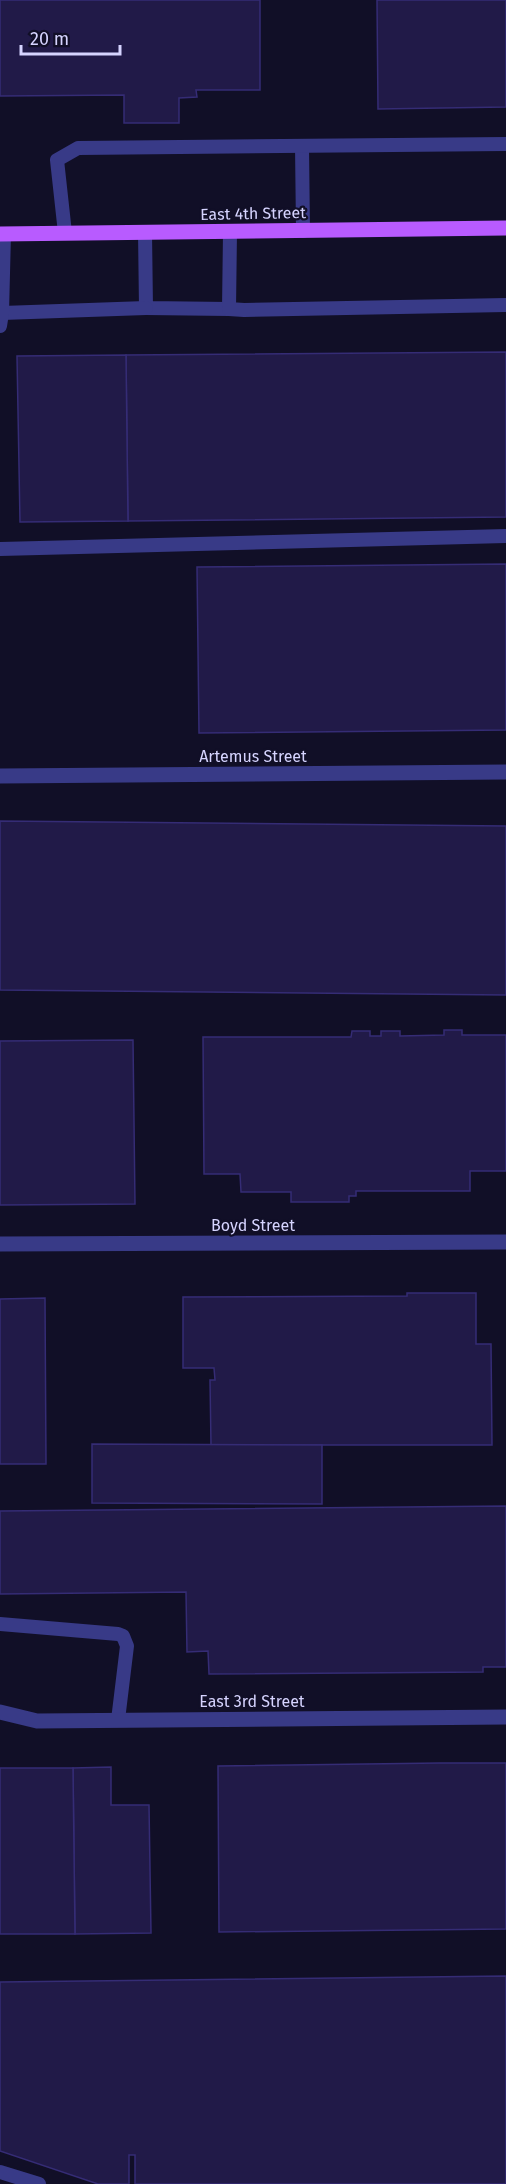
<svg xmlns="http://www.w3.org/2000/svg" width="506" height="2184" viewBox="0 0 506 2184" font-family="'Fira Sans',sans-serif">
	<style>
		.building { fill: #211a48; stroke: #352c75; stroke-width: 1.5 }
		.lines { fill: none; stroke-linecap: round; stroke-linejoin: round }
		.service { stroke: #383a87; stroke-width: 14 }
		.minor { stroke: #383a87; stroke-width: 15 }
		.primary { stroke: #b85bff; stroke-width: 15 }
		.labels { text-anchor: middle; stroke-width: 4.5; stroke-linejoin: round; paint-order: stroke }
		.street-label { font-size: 16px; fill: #d6d4ff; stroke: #110f27 }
	</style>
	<rect width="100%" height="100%" fill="#110f27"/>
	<!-- building -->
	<g class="building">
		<polygon points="0,0 260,0 260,90 196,90 197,97 179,98 179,123 124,123 124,95 0,96"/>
		<polygon points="377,0 506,0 506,107 378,109"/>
		<polygon points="506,352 506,517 128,521 126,355"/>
		<polygon points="126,355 128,521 20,522 17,356"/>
		<polygon points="506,564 506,730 199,733 197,567"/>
		<polygon points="0,821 506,826 506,995 0,990"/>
		<polygon points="444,1030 462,1030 462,1035 506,1035 506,1171 470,1171 470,1191 356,1191 356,1196 349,1196 349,1202 291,1202 291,1192 241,1192 240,1174 204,1174 203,1037 351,1037 352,1031 370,1031 370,1036 381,1036 381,1031 400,1031 400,1036 444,1035"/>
		<polygon points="133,1040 135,1204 0,1205 0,1041"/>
		<polygon points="407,1293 476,1293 476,1344 491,1344 492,1445 211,1445 210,1380 215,1380 214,1368 183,1368 183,1297 407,1296"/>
		<polygon points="45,1298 46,1464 0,1464 0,1299"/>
		<polygon points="92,1444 322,1445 322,1504 92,1503"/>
		<polygon points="506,1506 506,1667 483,1667 483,1672 209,1674 208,1651 187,1652 186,1592 0,1594 0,1511"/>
		<polygon points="440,1763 506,1763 506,1929 219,1932 218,1766"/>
		<polygon points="111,1767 111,1805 149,1805 151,1933 75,1934 73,1768"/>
		<polygon points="0,1768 73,1768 75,1934 0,1934"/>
		<polygon points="506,1976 506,2184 135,2184 135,2155 129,2155 129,2184 98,2184 0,2151 0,1982"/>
	</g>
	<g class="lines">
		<!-- service -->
		<g class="service">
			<polyline points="302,146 303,231"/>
			<polyline points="145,232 146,308 229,309"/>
			<polyline points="230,232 229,309 244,310 506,305"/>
			<polyline points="65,233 57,160 78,148 506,144"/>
			<polyline points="2,313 146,308"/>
			<polyline points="0,326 2,313 4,234"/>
			<polyline points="0,549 506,536"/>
			<polyline points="0,1624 118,1634 123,1636 127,1646 118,1720"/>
			<polyline points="0,2172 39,2184"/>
		</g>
		<!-- minor -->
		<g class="minor">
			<polyline points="0,776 506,772"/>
			<polyline points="0,1244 506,1242"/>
			<polyline points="0,1712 37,1721 506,1717"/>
		</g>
		<!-- primary -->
		<polyline class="primary" points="0,234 506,228"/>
	</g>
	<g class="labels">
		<!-- street labels -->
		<g class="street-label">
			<text transform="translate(253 213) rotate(-1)" y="6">East 4th Street</text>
			<text x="253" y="762">Artemus Street</text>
			<text x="253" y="1231">Boyd Street</text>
			<text x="252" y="1707">East 3rd Street</text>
		</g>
	</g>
	<!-- scale -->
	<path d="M21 45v9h99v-9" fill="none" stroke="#d6d4ff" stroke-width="3"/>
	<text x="30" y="45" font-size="18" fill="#d6d4ff" stroke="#110f27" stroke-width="4.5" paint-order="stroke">20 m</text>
</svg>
